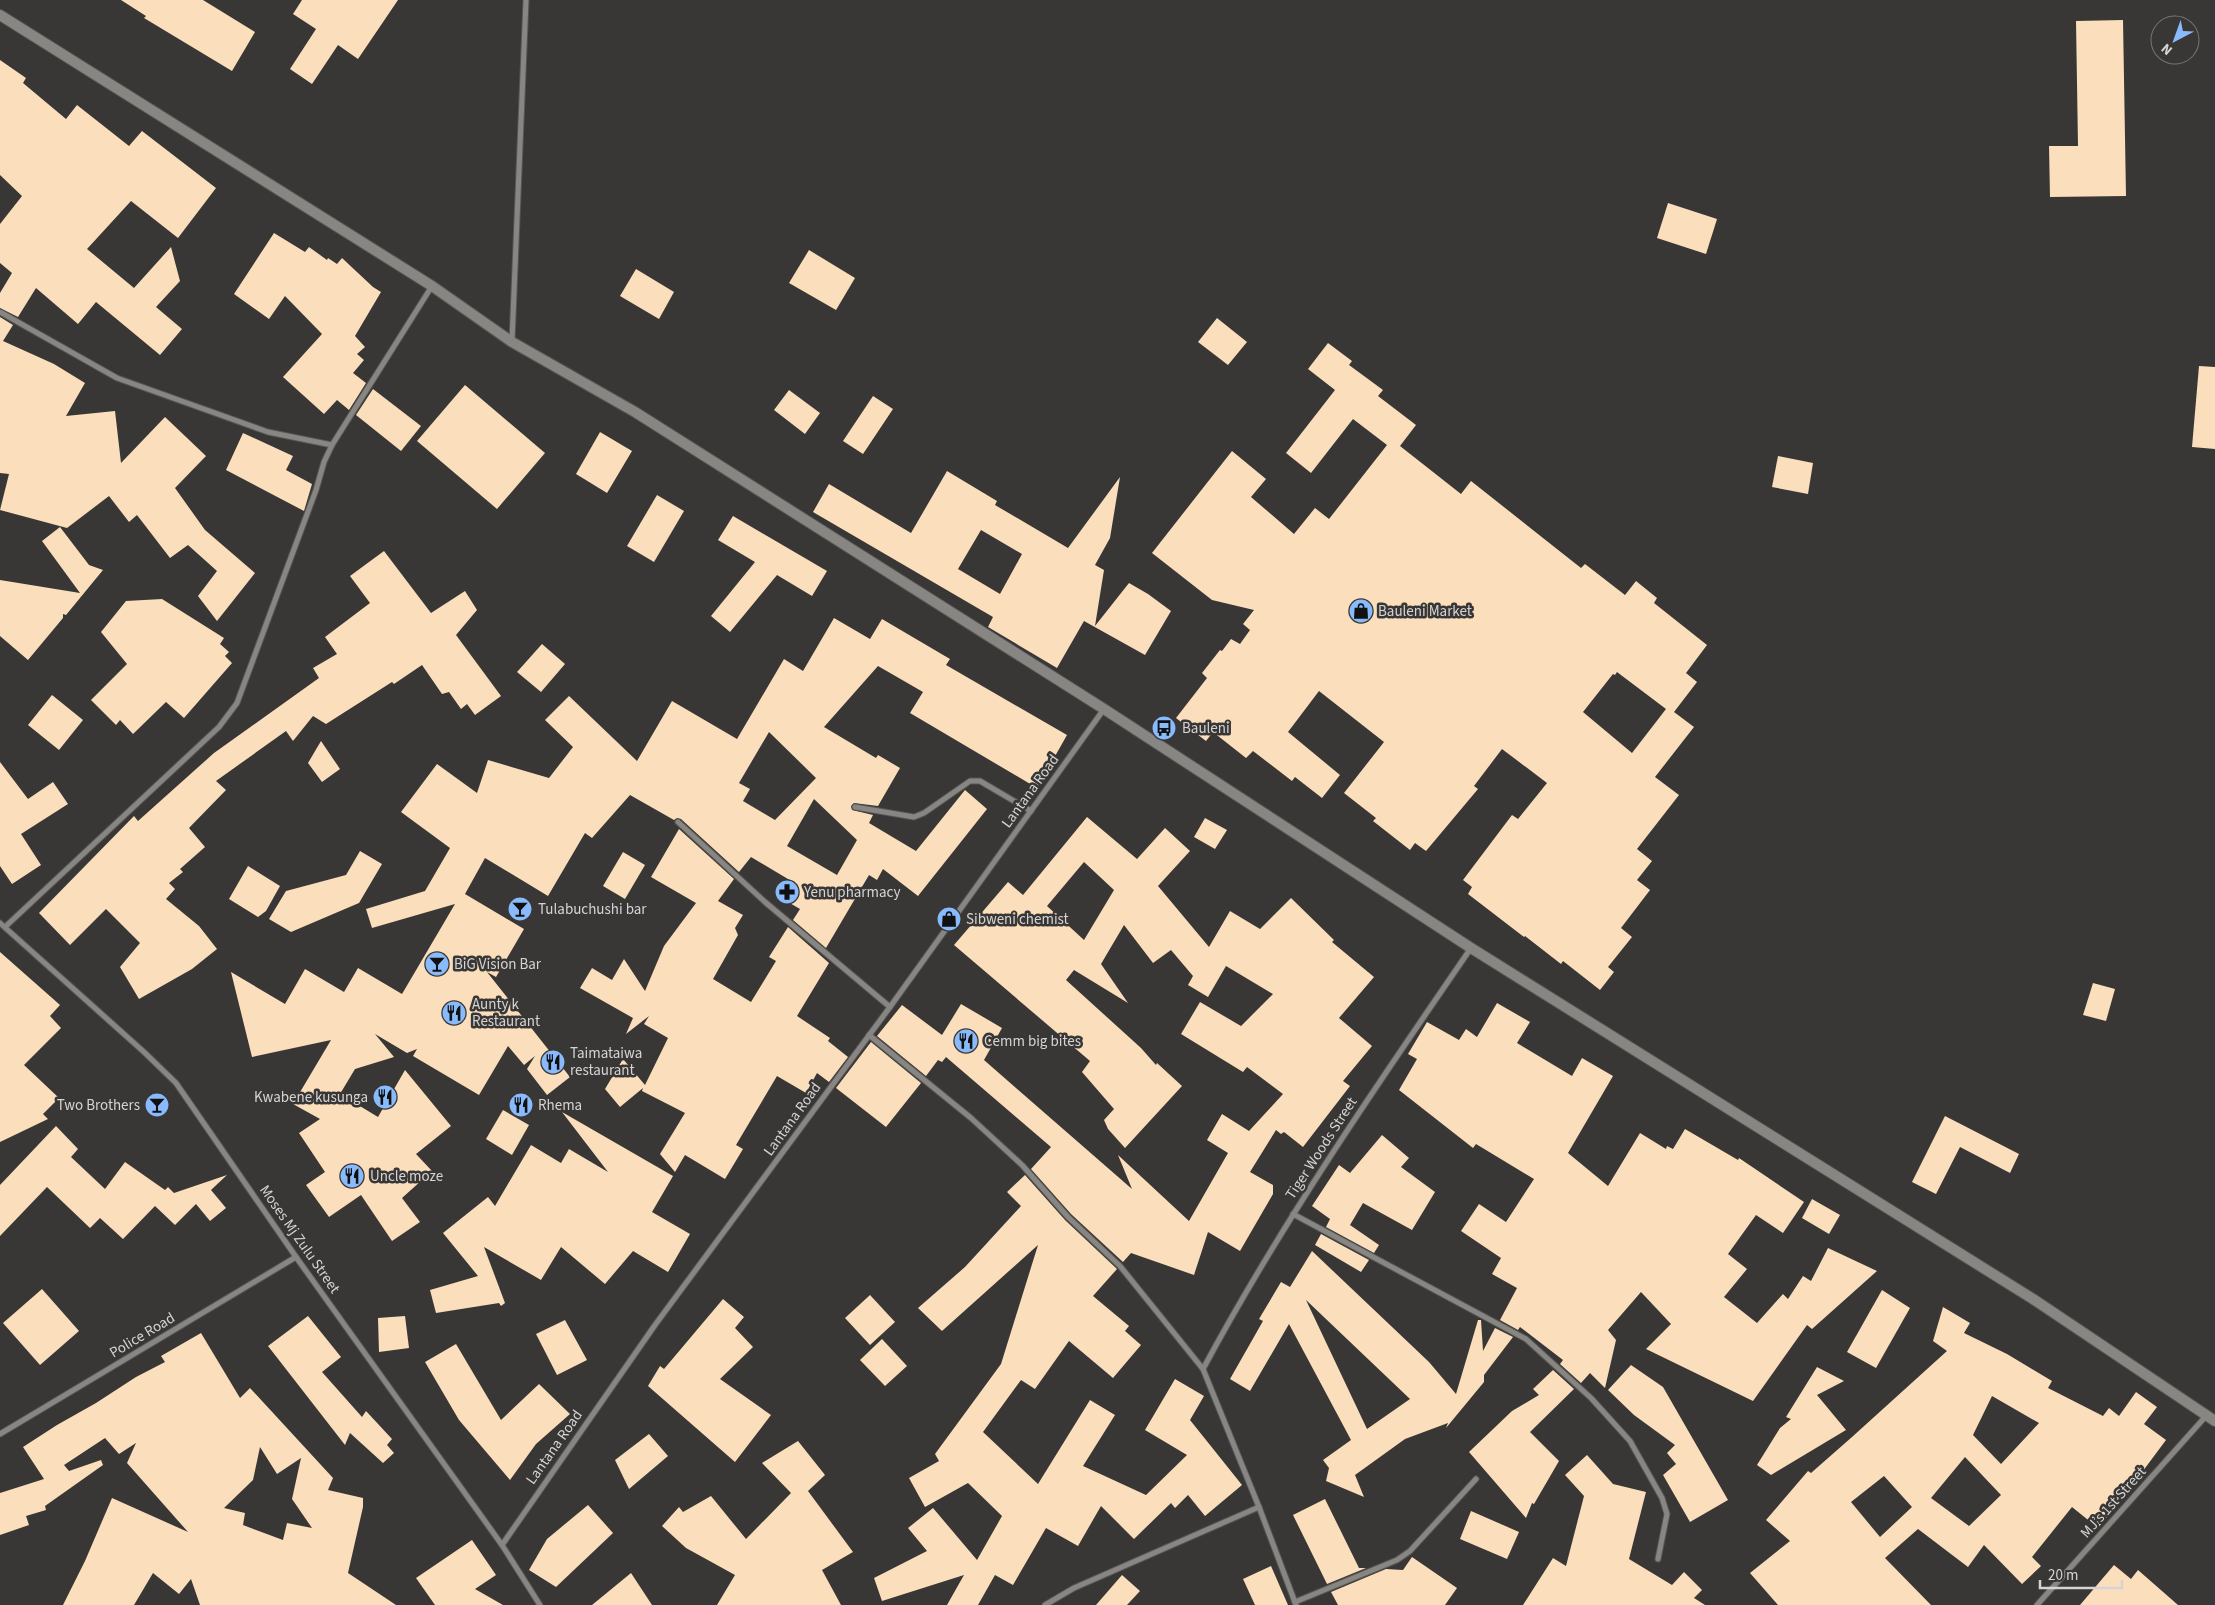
<svg xmlns="http://www.w3.org/2000/svg" width="2215" height="1605" viewBox="0 0 2215 1605" font-family="'Source Sans 3',sans-serif">
	<style>
		.building { fill: #fbdebc; fill-rule: evenodd }
		.lines { fill: none; stroke-linecap: round; stroke-linejoin: round }
		.street-casing { stroke: #565554; stroke-width: 7 }
		.secondary-casing { stroke: #565554; stroke-width: 12 }
		.street { stroke: #888683; stroke-width: 5 }
		.secondary { stroke: #888683; stroke-width: 10 }
		.labels { text-anchor: middle; stroke-width: 5; stroke-linejoin: round; paint-order: stroke }
		.poi-label { font-size: 15px; fill: #d5d4d3; stroke: #393735; text-anchor: start }
		.street-label { font-size: 15px; fill: #d5d4d3; stroke: #393735 }
	</style>
	<rect width="100%" height="100%" fill="#393735"/>
	<!-- building -->
	<g class="building">
		<polygon points="121,0 203,0 255,32 232,71 144,18 146,16"/>
		<polygon points="302,0 398,0 358,59 338,45 312,84 290,69 316,29 293,14"/>
		<polygon points="2123,20 2126,196 2050,197 2049,146 2078,146 2076,21"/>
		<polygon points="0,60 26,78 23,83 66,119 77,105 129,146 142,131 216,188 178,238 131,201 87,249 134,288 171,247 180,281 156,307 182,329 160,355 96,302 78,324 36,288 18,317 0,308 0,293 12,273 0,263 0,224 22,196 0,175"/>
		<polygon points="1668,203 1717,219 1706,254 1657,238"/>
		<polygon points="274,233 305,252 309,247 327,260 328,258 337,264 342,258 373,287 381,292 355,336 365,347 357,354 364,360 353,373 366,383 349,410 337,400 324,414 283,377 322,334 285,296 269,319 234,294"/>
		<polygon points="809,250 855,278 836,310 789,283"/>
		<polygon points="636,269 674,292 659,319 620,296"/>
		<polygon points="0,317 13,325 3,341 54,364 85,383 66,416 115,411 121,463 165,417 206,456 175,488 205,530 255,573 217,621 198,596 217,571 188,545 170,558 137,515 129,522 109,496 67,528 0,510 9,474 0,473"/>
		<polygon points="1217,318 1247,342 1228,365 1198,342"/>
		<path d="M1328,343L1352,361L1349,365L1383,390L1378,396L1416,425L1400,446L1461,494L1471,481L1581,568L1585,564L1625,595L1636,581L1657,598L1654,603L1707,645L1686,673L1697,682L1674,712L1694,727L1655,777L1679,795L1637,849L1652,861L1637,880L1650,890L1621,928L1632,937L1608,967L1614,972L1600,990L1563,961L1561,964L1525,936L1524,937L1468,894L1472,887L1463,880L1512,815L1518,819L1547,783L1502,749L1474,786L1478,789L1426,851L1415,843L1410,850L1373,821L1376,818L1344,793L1384,742L1319,691L1288,732L1340,775L1322,798L1295,777L1292,781L1253,751L1246,758L1213,732L1206,741L1176,718L1207,678L1202,673L1220,650L1222,651L1231,639L1240,644L1250,630L1243,624L1254,610L1212,600L1152,553L1232,451L1266,479L1251,497L1294,534L1315,508L1329,519L1387,445L1353,419L1311,473L1286,453L1335,390L1308,369ZM1617,672L1666,709L1632,753L1583,712L1613,674L1615,675Z"/>
		<polygon points="2199,366 2215,367 2215,449 2192,447"/>
		<polygon points="465,385 545,453 497,509 417,441"/>
		<polygon points="373,389 421,426 401,451 356,415"/>
		<polygon points="789,390 820,413 805,434 774,410"/>
		<polygon points="873,396 893,409 863,454 843,441"/>
		<polygon points="600,432 632,451 607,493 576,474"/>
		<polygon points="243,433 293,456 286,470 312,484 304,511 226,470"/>
		<polygon points="1778,456 1813,463 1808,494 1772,487"/>
		<path d="M947,471L997,501L995,505L1068,548L1120,477L1110,538L1095,565L1104,570L1095,626L1129,583L1148,594L1171,611L1145,655L1084,621L1057,668L988,627L993,617L813,512L829,484L911,533ZM981,530L1022,554L1000,594L958,569Z"/>
		<polygon points="657,495 684,511 654,562 627,546"/>
		<polygon points="733,516 827,571 812,596 777,575 730,632 711,616 755,562 718,540"/>
		<polygon points="60,527 89,565 103,570 66,615 63,614 63,618 28,660 0,636 0,580 80,593 42,541"/>
		<polygon points="384,551 431,613 465,591 477,610 456,635 501,696 475,715 467,704 461,709 449,692 442,694 422,665 394,684 392,682 326,724 313,716 293,741 286,731 216,781 226,790 189,828 205,847 180,869 183,872 169,883 175,889 166,899 199,926 217,949 192,969 139,999 120,967 140,943 106,909 70,945 39,913 134,816 138,821 214,753 319,678 313,668 337,654 325,637 370,603 350,576"/>
		<polygon points="162,599 224,638 220,644 229,652 225,656 232,663 184,718 166,702 133,734 120,720 116,725 91,700 127,664 101,632 126,601"/>
		<path d="M834,618L870,639L882,619L950,659L946,665L1067,735L1037,788L910,713L923,692L878,666L824,727L876,758L878,755L900,768L878,806L854,803L851,806L852,810L873,815L869,823L916,851L965,790L987,809L918,896L883,869L877,880L869,875L826,948L793,920L800,909L788,902L798,885L751,857L739,872L681,819L677,818L674,820L630,795L592,838L585,833L548,896L485,858L465,894L524,929L496,977L487,972L570,1077L547,1095L527,1069L535,1056L524,1065L508,1046L479,1095L413,1056L417,1049L407,1053L375,1034L394,1057L355,1069L340,1094L378,1117L405,1070L451,1126L416,1154L432,1171L402,1198L420,1222L392,1241L361,1195L329,1217L306,1185L325,1172L299,1133L320,1119L293,1104L331,1040L252,1057L231,972L285,1004L305,969L344,992L358,968L402,994L455,904L372,928L366,909L425,891L450,848L401,812L437,764L477,793L488,760L549,778L573,747L545,720L569,696L637,761L672,701L737,739L784,659L803,671ZM769,732L816,778L775,820L743,801L750,789L739,783ZM814,799L857,840L837,875L787,846Z"/>
		<polygon points="542,644 565,664 541,692 517,672"/>
		<polygon points="52,695 83,720 59,750 28,725"/>
		<polygon points="321,741 340,769 322,782 308,763"/>
		<polygon points="0,762 28,799 53,782 68,804 21,834 41,865 12,884 0,866"/>
		<path d="M1087,817L1137,859L1165,828L1190,851L1158,886L1209,947L1230,911L1260,929L1291,898L1334,940L1332,942L1374,977L1339,1018L1372,1046L1343,1081L1350,1086L1303,1147L1284,1132L1281,1134L1276,1130L1250,1172L1273,1185V1194L1240,1251L1208,1232L1194,1275L1131,1253L1123,1262L1071,1214L1031,1169L1051,1147L946,1057L942,1062L938,1060L926,1076L877,1036L902,1005L942,1035L961,1004L1002,1028L984,1060L1132,1189L1118,1155L1189,1221L1228,1153L1207,1140L1222,1114L1249,1131L1283,1094L1247,1067L1243,1072L1181,1034L1200,1002L1241,1026L1273,994L1226,966L1208,997L1188,985L1193,976L1171,950L1153,963L1124,925L1101,964L1128,1003L1074,970L1066,980L1141,1048L1156,1065L1157,1063L1182,1086L1125,1148L1108,1129L1104,1120L1114,1109L1082,1072L1090,1061L954,945L1008,882L1023,895ZM1084,862L1114,890L1084,940L1047,906Z"/>
		<polygon points="1205,818 1227,830 1215,849 1194,837"/>
		<polygon points="679,829 734,879 718,901 743,915 735,928 738,935 713,979 751,1002 776,961 769,957 788,927 829,963 797,1016 830,1038 828,1041 848,1057 829,1082 817,1073 806,1093 777,1076 736,1145 743,1149 725,1179 685,1155 675,1172 660,1154 685,1113 642,1091 643,1088 620,1107 605,1089 623,1059 645,1085 668,1038 644,1024 649,1016 626,1034 633,1018 580,988 592,968 612,980 624,959 645,991 664,946 696,903 651,877"/>
		<polygon points="360,851 382,864 359,903 291,932 269,919 286,891 346,875"/>
		<polygon points="623,852 645,865 625,899 603,886"/>
		<polygon points="248,866 280,886 266,911 258,917 229,899"/>
		<polygon points="0,952 60,1005 50,1016 61,1028 24,1065 59,1098 43,1114 48,1119 0,1142"/>
		<polygon points="2093,983 2115,989 2106,1021 2083,1015"/>
		<polygon points="1497,1003 1530,1022 1517,1043 1572,1076 1582,1058 1613,1076 1568,1153 1608,1186 1640,1133 1666,1149 1667,1146 1673,1149 1685,1129 1738,1160 1739,1158 1804,1202 1783,1233 1756,1215 1728,1254 1747,1269 1724,1297 1757,1323 1783,1294 1788,1299 1803,1276 1811,1281 1828,1248 1877,1271 1812,1329 1807,1325 1753,1401 1646,1349 1671,1324 1641,1292 1608,1330 1616,1340 1605,1388 1590,1373 1581,1383 1560,1364 1563,1360 1520,1327 1518,1330 1500,1320 1517,1288 1492,1274 1501,1258 1461,1231 1479,1204 1506,1222 1534,1179 1476,1144 1473,1148 1399,1090 1417,1059 1408,1054 1427,1022 1459,1040 1466,1029 1477,1037"/>
		<polygon points="871,1042 921,1083 886,1127 836,1088"/>
		<polygon points="503,1110 529,1125 512,1155 486,1139"/>
		<polygon points="562,1112 673,1176 652,1212 690,1234 668,1272 633,1251 605,1284 561,1247 541,1280 484,1247 505,1303 501,1306 499,1303 436,1313 430,1290 478,1276 443,1233 488,1197 495,1206 531,1145 561,1163 569,1149 608,1172"/>
		<polygon points="1945,1116 2019,1154 2010,1173 1960,1147 1936,1194 1912,1182"/>
		<polygon points="56,1126 78,1149 71,1157 105,1189 125,1162 165,1190 168,1187 174,1193 227,1175 211,1190 226,1208 210,1221 196,1204 175,1225 155,1206 123,1239 100,1218 90,1228 47,1187 0,1236 0,1185"/>
		<polygon points="1382,1135 1409,1158 1401,1167 1435,1192 1412,1230 1363,1203 1350,1225 1379,1245 1374,1253 1326,1227 1330,1219 1312,1206 1339,1165 1350,1173"/>
		<polygon points="1025,1175 1065,1220 1117,1269 1093,1296 1129,1326 1125,1331 1141,1345 1113,1378 1069,1341 1035,1389 1021,1380 983,1432 1038,1484 1090,1400 1115,1415 1083,1466 1146,1495 1187,1455 1145,1430 1175,1379 1204,1396 1190,1420 1242,1485 1205,1516 1188,1495 1175,1508 1171,1503 1134,1539 1101,1506 1078,1546 1046,1528 1013,1585 995,1575 978,1605 947,1605 964,1575 882,1601 874,1578 927,1551 908,1528 933,1508 977,1560 1002,1516 968,1483 925,1507 909,1478 939,1461 935,1454 1001,1364 1038,1245 942,1331 918,1308 965,1267 1021,1206 1007,1192"/>
		<polygon points="1812,1199 1840,1215 1829,1234 1802,1218"/>
		<polygon points="1321,1234 1369,1260 1361,1272 1315,1245"/>
		<path d="M1312,1251L1429,1362L1456,1394L1478,1320H1481L1483,1351L1495,1328L1513,1337L1484,1375V1382L1446,1428L1448,1423L1405,1439L1355,1475L1364,1497L1326,1481L1329,1468L1323,1460L1351,1440L1289,1324L1250,1391L1230,1379L1263,1321L1259,1319L1281,1282L1290,1287ZM1306,1300L1410,1399L1367,1429Z"/>
		<polygon points="42,1289 79,1331 40,1365 3,1323"/>
		<polygon points="1882,1290 1910,1308 1876,1368 1847,1352"/>
		<polygon points="870,1295 895,1322 870,1345 845,1318"/>
		<polygon points="723,1299 744,1317 735,1328 753,1347 720,1379 771,1415 735,1462 648,1386 660,1366 664,1369"/>
		<path d="M1943,1307L1970,1323L1964,1333L2007,1354L2052,1381L2048,1388L2103,1416L2109,1408L2119,1416L2136,1392L2157,1407L2144,1424L2166,1440L2125,1495L2098,1528L2072,1507L2032,1557L2041,1566L2022,1584L1984,1545L1968,1567L1918,1529L1885,1558L1931,1605H1778L1750,1573L1790,1541L1766,1520L1808,1471L1811,1473L1852,1437L1947,1351L1933,1341ZM1992,1396L2039,1423L2001,1464L1973,1435ZM1965,1457L2001,1495L1969,1526L1931,1498ZM1884,1476L1912,1507L1880,1537L1851,1502Z"/>
		<polygon points="308,1316 341,1357 322,1372 362,1417 366,1411 392,1439 387,1445 394,1453 383,1463 350,1433 345,1445 268,1346"/>
		<polygon points="405,1316 409,1348 379,1352 378,1318"/>
		<polygon points="565,1320 587,1360 557,1375 536,1334"/>
		<path d="M201,1333L240,1398L250,1388L333,1478L328,1490L363,1498V1507L348,1573L396,1605H200L191,1579L179,1594L153,1573L134,1605H63L85,1561L112,1498L188,1532L127,1463L136,1443L119,1454L105,1438L64,1465L69,1471L101,1460L103,1465L45,1506L46,1510L26,1516L29,1525L0,1535V1493L44,1479L23,1447L57,1425L96,1403L136,1377L165,1362L161,1356ZM260,1447L277,1474L301,1458L292,1499L312,1528L287,1523L283,1540L243,1525L245,1513L224,1508L253,1480Z"/>
		<polygon points="882,1339 907,1366 885,1386 860,1360"/>
		<polygon points="456,1344 501,1420 539,1384 570,1414 536,1444 510,1480 459,1420 425,1362"/>
		<polygon points="1631,1365 1663,1387 1728,1500 1690,1522 1663,1475 1676,1464 1667,1453 1675,1445 1634,1415 1608,1390"/>
		<polygon points="1817,1367 1844,1381 1817,1395 1846,1430 1771,1475 1757,1465 1780,1428 1791,1419 1786,1417"/>
		<polygon points="1553,1370 1574,1389 1530,1432 1559,1461 1534,1504 1532,1503 1526,1518 1469,1452 1512,1411 1539,1395 1533,1389"/>
		<polygon points="649,1434 668,1456 629,1489 615,1460"/>
		<polygon points="798,1441 825,1475 808,1491 853,1552 822,1570 841,1605 717,1605 735,1575 686,1548 662,1526 679,1507 683,1512 711,1496 746,1539 791,1493 762,1463"/>
		<polygon points="1587,1455 1613,1484 1646,1492 1629,1559 1672,1585 1684,1572 1702,1590 1694,1598 1705,1605 1523,1605 1553,1558 1566,1566 1584,1496 1565,1475"/>
		<polygon points="1325,1499 1359,1568 1366,1568 1327,1584 1293,1515"/>
		<polygon points="588,1505 613,1533 556,1587 529,1570 547,1539"/>
		<polygon points="1471,1511 1519,1532 1507,1559 1460,1539"/>
		<polygon points="472,1540 496,1575 475,1589 503,1605 435,1605 416,1578"/>
		<polygon points="1412,1557 1457,1588 1445,1605 1338,1605 1331,1592 1386,1569 1403,1570"/>
		<polygon points="2114,1565 2131,1579 2138,1570 2178,1605 2080,1605"/>
		<polygon points="1271,1566 1288,1605 1255,1605 1243,1579"/>
		<polygon points="631,1573 652,1605 592,1605"/>
		<polygon points="1122,1575 1140,1591 1127,1605 1096,1605"/>
	</g>
	<g class="lines">
		<defs>
			<g id="street">
				<polyline points="0,312 117,378 268,432 332,445"/>
				<polyline points="512,341 526,0"/>
				<polyline points="855,807 914,817 924,813 970,781 980,781 1031,811"/>
				<polyline points="678,822 765,902 890,1007"/>
				<polyline points="0,923 144,1052 176,1083 296,1257 502,1545 540,1605"/>
				<polyline points="5,927 219,727 237,703 316,490 324,462 332,445 432,286"/>
				<polyline points="869,1035 971,1118 1022,1165 1068,1217 1120,1266 1203,1369 1259,1507 1296,1605"/>
				<polyline points="1293,1214 1526,1339 1591,1398 1630,1441 1662,1498 1667,1514 1658,1559"/>
				<path d="M1203,1369C1282,1222 1377,1085 1471,948"/>
				<polyline points="0,1434 296,1257"/>
				<polyline points="502,1545 655,1325 890,1007 1104,709"/>
				<polyline points="1295,1602 1397,1560 1410,1551 1476,1479"/>
				<polyline points="1045,1605 1074,1588 1259,1507"/>
				<polyline points="2037,1605 2206,1416"/>
			</g>
			<polyline id="secondary" points="0,15 432,286 512,342 635,412 1104,709 1471,948 2033,1299 2215,1421"/>
		</defs>
		<!-- street casing -->
		<use href="#street" class="street-casing"/>
		<!-- secondary casing -->
		<use href="#secondary" class="secondary-casing"/>
		<!-- street -->
		<use href="#street" class="street"/>
		<!-- secondary -->
		<use href="#secondary" class="secondary"/>
	</g>
	<!-- icons -->
	<defs>
		<symbol id="shop-disc" viewBox="-11 -11 22 22"><circle r="9.5" fill="#89bafc" stroke="#393735"/><path d="M-5-2.5h2.3a2.7 3.5 0 0 1 5.4 0H5L5.5 6h-11ZM-1.5-2.5h3a1.5 2.3 0 0 0-3 0Z" fill="#111"/></symbol>
		<symbol id="bus-disc" viewBox="-11 -11 22 22"><circle r="9.5" fill="#89bafc" stroke="#393735"/><path d="M-5-6H5V4H4V6H2V4H-2V6H-4V4H-5ZM-3.5-4V0h7V-4ZM-3.5 1.2v1.5H-2V1.2ZM2 1.2v1.5H3.5V1.2Z" fill="#111"/></symbol>
		<symbol id="pharmacy-disc" viewBox="-11 -11 22 22"><circle r="9.5" fill="#89bafc" stroke="#393735"/><path d="M-2-6h4v4h4v4h-4v4h-4v-4h-4v-4h4Z" fill="#111"/></symbol>
		<symbol id="bar-disc" viewBox="-11 -11 22 22"><circle r="9.5" fill="#89bafc" stroke="#393735"/><path d="M-6-5H6L.8 .8V4.5H3.5V6h-7V4.5H-.8V.8Z" fill="#111"/></symbol>
		<symbol id="restaurant-disc" viewBox="-11 -11 22 22"><circle r="9.5" fill="#89bafc" stroke="#393735"/><path d="M-5-6h1v4h1v-4h1v4h1v-4h1v5L-1.5 .5V6h-2V.5L-5-1ZM5-6V6H3V1.5H1.5Q1.5-4 5-6Z" fill="#111"/></symbol>
	</defs>
	<g fill-rule="evenodd">
		<use href="#shop-disc" x="1347" y="597" width="28" height="28"/>
		<use href="#bus-disc" x="1150" y="714" width="28" height="28"/>
		<use href="#pharmacy-disc" x="773" y="878" width="28" height="28"/>
		<use href="#bar-disc" x="506" y="895" width="28" height="28"/>
		<use href="#shop-disc" x="935" y="905" width="28" height="28"/>
		<use href="#bar-disc" x="423" y="950" width="28" height="28"/>
		<use href="#restaurant-disc" x="440" y="999" width="28" height="28"/>
		<use href="#restaurant-disc" x="952" y="1027" width="28" height="28"/>
		<use href="#restaurant-disc" x="539" y="1048" width="28" height="28"/>
		<use href="#restaurant-disc" x="371" y="1083" width="28" height="28"/>
		<use href="#bar-disc" x="143" y="1091" width="28" height="28"/>
		<use href="#restaurant-disc" x="507" y="1091" width="28" height="28"/>
		<use href="#restaurant-disc" x="338" y="1162" width="28" height="28"/>
	</g>
	<g class="labels">
		<!-- poi labels -->
		<g class="poi-label">
			<text x="1378" y="616">Bauleni Market</text>
			<text x="1182" y="733">Bauleni</text>
			<text x="804" y="897">Yenu pharmacy</text>
			<text x="538" y="914">Tulabuchushi bar</text>
			<text x="966" y="924">Sibweni chemist</text>
			<text x="454" y="969">BiG Vision Bar</text>
			<text x="472" y="1009">Aunty k<tspan x="472" dy="17">Restaurant</tspan></text>
			<text x="984" y="1046">Cemm big bites</text>
			<text x="570" y="1058">Taimataiwa<tspan x="570" dy="17">restaurant</tspan></text>
			<text x="368" y="1102" text-anchor="end">Kwabene kusunga</text>
			<text x="140" y="1110" text-anchor="end">Two Brothers</text>
			<text x="538" y="1110">Rhema</text>
			<text x="370" y="1181">Uncle moze</text>
		</g>
		<!-- street labels -->
		<g class="street-label">
			<text transform="translate(1030 791) rotate(-54)" y="5">Lantana Road</text>
			<text transform="translate(792 1119) rotate(-54)" y="5">Lantana Road</text>
			<text transform="translate(1321 1148) rotate(-57)" y="5">Tiger Woods Street</text>
			<text transform="translate(300 1239) rotate(55)" y="5">Moses Mj Zulu Street</text>
			<text transform="translate(142 1335) rotate(-31)" y="5">Police Road</text>
			<text transform="translate(554 1447) rotate(-55)" y="5">Lantana Road</text>
			<text transform="translate(2113 1502) rotate(-48)" y="5">MJ’s 1st Street</text>
		</g>
	</g>
	<!-- north arrow -->
	<g transform="translate(2175 40) rotate(221)"><circle r="24" fill="#393735" stroke="#777674"/>
	<path d="M0-4L9 19L0 12L-9 19Z" fill="#89bafc"/>
	<text y="-8" font-size="14" font-weight="bold" text-anchor="middle" fill="#d5d4d3">N</text>
	</g>
	<!-- scale -->
	<path d="M2040 1580v8h82v-8" fill="none" stroke="#d5d4d3" stroke-width="2.5"/>
	<text x="2048" y="1580" font-size="15" fill="#d5d4d3" stroke="#393735" stroke-width="4" paint-order="stroke">20 m</text>
</svg>
